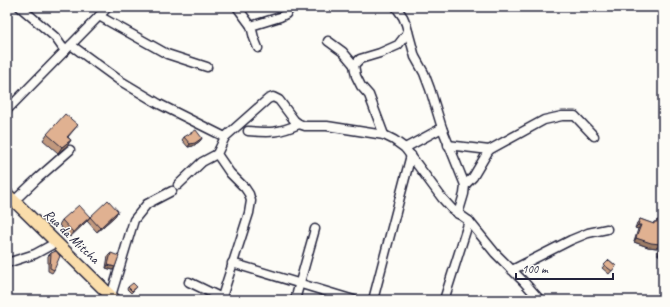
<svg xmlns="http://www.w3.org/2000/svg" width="670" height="307" viewBox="0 0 670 307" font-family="Caveat,sans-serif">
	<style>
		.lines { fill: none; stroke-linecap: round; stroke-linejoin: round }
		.minor-casing { stroke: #22223b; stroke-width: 11 }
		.major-casing { stroke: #22223b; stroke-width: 14 }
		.minor { stroke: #fdfcf7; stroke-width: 8 }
		.major { stroke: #faddab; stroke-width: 11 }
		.wall { fill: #c1987d; stroke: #22223b }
		.shaded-wall { fill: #9d7c66; stroke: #22223b }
		.building { fill: #e0b191; stroke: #22223b }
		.labels { text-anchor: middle; stroke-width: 3; stroke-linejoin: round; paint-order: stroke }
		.street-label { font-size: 14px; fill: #22223b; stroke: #fdfcf7 }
	</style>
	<rect width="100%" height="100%" fill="#fdfcf7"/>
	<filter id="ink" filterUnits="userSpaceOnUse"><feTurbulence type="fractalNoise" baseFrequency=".025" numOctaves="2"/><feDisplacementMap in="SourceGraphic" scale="8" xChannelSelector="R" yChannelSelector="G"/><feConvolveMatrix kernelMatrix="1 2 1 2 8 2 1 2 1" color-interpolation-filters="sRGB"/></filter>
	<g filter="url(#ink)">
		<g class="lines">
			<defs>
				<g id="minor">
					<polyline points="20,7 55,37 65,51"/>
					<polyline points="237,7 251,26 254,38 258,48"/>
					<polyline points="396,7 403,17 406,24 415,57 424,73 430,89 442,128 465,185 464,194 458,214"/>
					<polyline points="661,7 663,9"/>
					<polyline points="99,16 167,54 207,67"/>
					<polyline points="251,26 280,17 286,14 291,7"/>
					<polyline points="328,41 343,52 354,65"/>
					<polyline points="71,45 119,80 159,104 225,137"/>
					<polyline points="7,110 108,7"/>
					<path d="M248,131C270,133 279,133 299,124"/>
					<polyline points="384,135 369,95 361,86 356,76 354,65 360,59 380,53 398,45 408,32"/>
					<polyline points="448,145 489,150"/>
					<polyline points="405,148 442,128"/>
					<polyline points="178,185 202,162 217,154"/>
					<polyline points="465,185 473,177 489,150 544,120 562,116 575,116 594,136"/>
					<polyline points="14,201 37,179 70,150"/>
					<polyline points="7,263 35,254 57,242"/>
					<polyline points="232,263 354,300"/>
					<polyline points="512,270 571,240 588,233 607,229"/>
					<polyline points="189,282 222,298"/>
					<polyline points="111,296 134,220 147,204 172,191"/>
					<polyline points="221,300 249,213 251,201 249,194 245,188 230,173 217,154 225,137 268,99 273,97 279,100 294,120 299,124 305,126 327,126 384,135 394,140 405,148 442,198 452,209 469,221 495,253 524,282 540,300"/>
					<polyline points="295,300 315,229"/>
					<polyline points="373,300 411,155"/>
					<polyline points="444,300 469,221"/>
					<polyline points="660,300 663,298"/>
				</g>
				<polyline id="major" points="7,194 115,300"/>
			</defs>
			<!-- minor casing -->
			<use href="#minor" class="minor-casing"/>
			<!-- major casing -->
			<use href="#major" class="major-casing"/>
			<!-- minor -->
			<use href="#minor" class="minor"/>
			<!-- major -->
			<use href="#major" class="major"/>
		</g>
		<!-- wall -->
		<g class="wall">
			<polygon points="78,125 68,137 71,140 67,146 58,153 43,140 47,134"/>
			<polygon points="184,137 202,138 200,141 193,146 188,147 182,140"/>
			<polygon points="118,211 115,216 97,232 87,221 70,237 59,225 62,220 90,217"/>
			<polygon points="640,219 653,224 654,222 656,222 657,220 662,235 661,235 657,248 648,247 634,242 638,229 635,228 637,223"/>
			<polygon points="660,247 663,254 658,255 658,250"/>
			<polygon points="51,253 54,270 52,273 48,271 48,256"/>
			<polygon points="111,253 113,270 106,268 108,256"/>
			<polygon points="609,260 616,266 609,274 602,268"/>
			<polygon points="128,287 136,288 131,293 127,289"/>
		</g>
		<!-- shaded-wall -->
		<g class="shaded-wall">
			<polygon points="202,138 200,141 193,146 188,147 190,144"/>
			<polygon points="71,140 67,146 58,153 62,147"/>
			<polygon points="118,211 115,216 97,232 100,228"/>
			<polygon points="90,217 87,221 70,237 73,232"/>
			<polygon points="638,225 641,225 638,229 635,228"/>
			<polygon points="661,231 663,231 663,234 662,235 658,235"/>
			<polygon points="636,238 660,244 657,248 648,247 634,242"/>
			<polygon points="660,252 663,252 663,254 658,255"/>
			<polygon points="108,265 115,267 113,270 106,268"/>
		</g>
		<!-- building -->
		<g class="building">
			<polygon points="65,114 78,125 67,137 71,140 62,147 47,134"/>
			<polygon points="196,130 202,138 195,143 190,144 184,137"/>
			<polygon points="108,200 118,211 100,228 90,217"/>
			<polygon points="79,205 90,217 73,232 62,220"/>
			<polygon points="640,219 654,224 654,222 657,222 657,220 663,221 663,231 661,231 660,244 651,243 636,238 641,225 638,225"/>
			<rect x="660" y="247" width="3" height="5"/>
			<polygon points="56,251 60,256 54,270 50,268 51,253"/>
			<polygon points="111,253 119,256 115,267 108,265"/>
			<polygon points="609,260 616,266 612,271 604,265"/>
			<polygon points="133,283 137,287 132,291 128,287"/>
		</g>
	</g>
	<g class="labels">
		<!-- street labels -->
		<g class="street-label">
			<text transform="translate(72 236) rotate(44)" y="5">Rua da Mitcha</text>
		</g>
	</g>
	<!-- margin -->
	<rect width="670" height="307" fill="none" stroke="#fdfcf7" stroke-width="24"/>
	<rect x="12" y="12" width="646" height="283" fill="none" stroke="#22223b" stroke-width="1.5" filter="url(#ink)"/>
	<!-- scale -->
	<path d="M516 273v6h97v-6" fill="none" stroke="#22223b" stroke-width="2"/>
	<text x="522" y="273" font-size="12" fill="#22223b" stroke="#fdfcf7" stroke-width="3" paint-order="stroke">100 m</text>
</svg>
